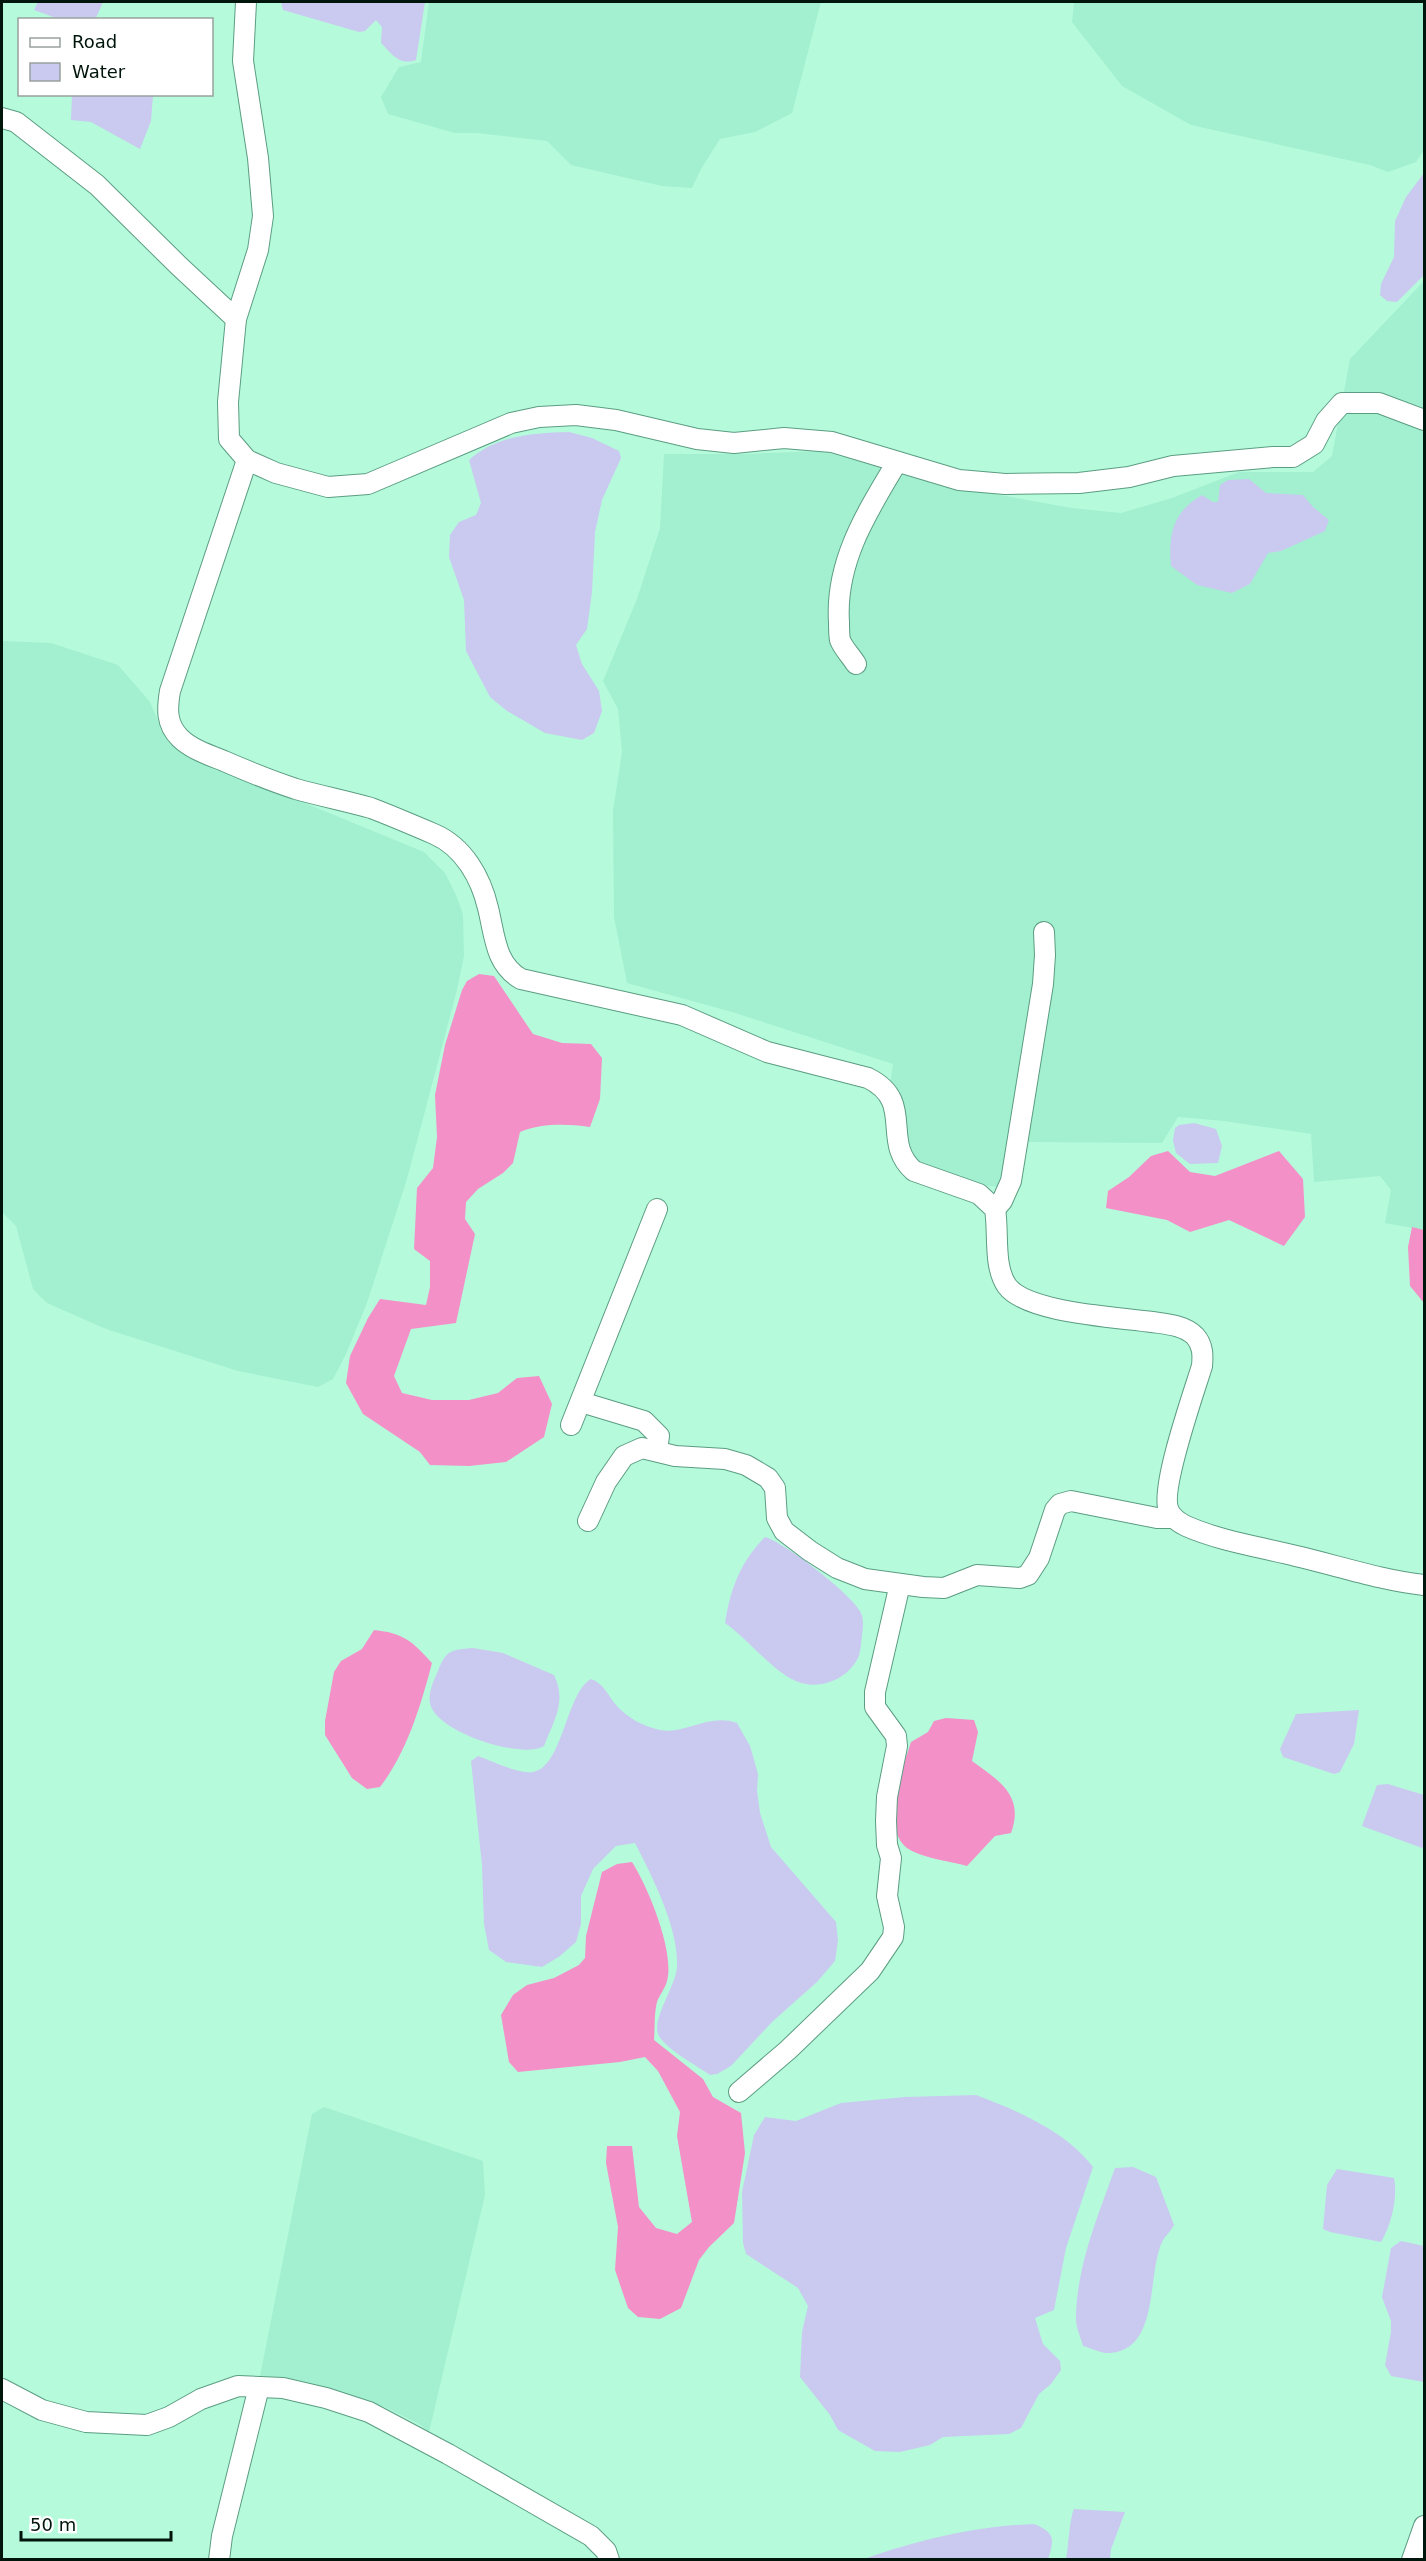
<svg xmlns="http://www.w3.org/2000/svg" width="1426" height="2561" viewBox="0 0 1426 2561" font-family="'DejaVu Sans',sans-serif">
	<style>
		.built { fill: #a2f0cf }
		.forest { fill: #f390c7 }
		.water { fill: #cac9f0 }
		.lines { fill: none; stroke-linecap: round; stroke-linejoin: round }
		.minor-casing { stroke: #5b9d82; stroke-width: 22 }
		.minor { stroke: #fff; stroke-width: 20 }
	</style>
	<rect width="100%" height="100%" fill="#b6fadc"/>
	<!-- built -->
	<g class="built">
		<polygon points="429,2 821,2 792,113 755,132 720,139 701,169 692,188 662,186 571,165 547,141 477,133 455,133 388,114 381,97 399,67 421,62"/>
		<polygon points="1074,2 1424,2 1424,150 1416,162 1388,172 1370,165 1191,125 1122,86 1072,22"/>
		<polygon points="1424,281 1424,1230 1385,1223 1391,1190 1380,1176 1314,1182 1311,1134 1224,1121 1178,1117 1162,1143 1026,1142 1014,1188 988,1186 919,1168 907,1156 890,1084 893,1064 732,1012 627,983 614,917 613,811 622,752 618,709 603,681 637,599 660,528 664,454 743,454 822,451 939,484 1072,508 1121,513 1172,498 1239,472 1313,472 1332,456 1350,359"/>
		<polygon points="2,641 51,643 118,665 150,702 165,737 196,758 424,852 445,873 456,895 463,914 464,956 457,990 407,1179 367,1303 346,1354 333,1379 318,1387 238,1371 106,1329 47,1303 33,1289 16,1226 2,1212"/>
		<polygon points="324,2107 483,2161 485,2195 429,2432 419,2424 385,2407 317,2388 260,2376 312,2114"/>
	</g>
	<!-- forest -->
	<g class="forest">
		<path d="M479,974L494,976L533,1034L562,1043L591,1044L602,1058L600,1099L590,1127C566,1124 543,1123 520,1132L513,1163L503,1173L478,1189L466,1202L465,1219L475,1234L456,1323L411,1329L394,1376L402,1393L432,1400H469L498,1393L517,1378L539,1376L552,1404L544,1437L506,1462L469,1466L430,1465L420,1452L363,1414L346,1383L350,1356L368,1318L380,1299L426,1305L430,1287V1261L414,1249L417,1188L433,1168L437,1137L435,1095L445,1045L462,990L467,981Z"/>
		<polygon points="1168,1151 1190,1172 1215,1176 1279,1151 1303,1179 1305,1217 1284,1246 1229,1220 1190,1232 1167,1220 1106,1208 1108,1191 1129,1177 1151,1156"/>
		<polygon points="1412,1227 1424,1230 1424,1303 1410,1286 1408,1247"/>
		<path d="M374,1630C404,1633 413,1642 432,1663C421,1705 407,1752 380,1787L367,1789L352,1778L325,1735V1721L334,1672L341,1661L362,1649Z"/>
		<path d="M946,1718L974,1720L978,1732L972,1761C998,1780 1025,1795 1011,1833L995,1836L967,1866C950,1861 928,1859 912,1851C877,1833 902,1770 911,1742L928,1732L934,1721Z"/>
		<path d="M632,1862C648,1887 675,1952 667,1981C665,1989 659,1995 657,2002C654,2014 655,2028 654,2040L703,2079L713,2097L741,2113L745,2153L734,2223L709,2247L699,2260L681,2308L660,2319L638,2317L628,2308L615,2270L618,2227L606,2163L607,2146H632L639,2207L656,2228L677,2234L692,2222L677,2136L680,2112L658,2071L645,2057L620,2062L518,2072L509,2062L501,2015L513,1995L527,1985L554,1978L579,1965L585,1958L586,1936L602,1872L617,1864Z"/>
	</g>
	<!-- water -->
	<g class="water">
		<polygon points="38,2 103,2 95,20 59,19 34,10"/>
		<path d="M281,2H425L416,60C399,66 392,54 381,43L382,27L376,20L365,31L359,32L283,10Z"/>
		<polygon points="72,95 153,95 151,121 140,149 91,122 71,120"/>
		<polygon points="1424,173 1424,275 1397,302 1387,301 1380,295 1381,284 1394,257 1395,221 1406,197"/>
		<path d="M569,432L592,438L619,451L621,458L602,500L595,532L592,592L587,629L576,645L582,664L599,691L602,711L594,733L582,740L545,733L507,711L490,697L466,651L464,600L449,557L450,535L459,522L476,515L481,503L469,460C497,435 534,433 569,432Z"/>
		<path d="M1249,479L1266,493L1303,495L1313,507L1329,520L1325,531L1281,551L1268,553L1250,584L1232,593L1197,585L1171,566C1168,534 1173,512 1202,495L1213,502H1218L1220,485L1228,480Z"/>
		<polygon points="1194,1123 1216,1129 1222,1146 1218,1163 1190,1164 1176,1153 1173,1140 1175,1128 1179,1125"/>
		<path d="M765,1537C784,1542 854,1596 861,1613C864,1620 863,1628 862,1635C861,1642 861,1651 858,1658C847,1680 818,1691 796,1681C771,1670 748,1639 725,1623C731,1587 740,1563 765,1537Z"/>
		<path d="M473,1648L503,1653L554,1675C567,1702 554,1720 544,1746C521,1760 434,1731 430,1703C428,1692 434,1680 438,1671C446,1650 451,1650 473,1648Z"/>
		<path d="M591,1679C604,1684 607,1694 616,1705C628,1718 642,1726 660,1730C685,1735 709,1713 737,1723L750,1746L758,1774L757,1791L760,1813L771,1847L836,1922L838,1940L835,1961L817,1982L772,2022L731,2066L717,2074L710,2075C696,2065 667,2050 659,2036C650,2021 676,1986 677,1967C679,1929 652,1876 635,1843L616,1846L593,1869L581,1896V1924L576,1942L560,1956L542,1967L506,1962L489,1950L484,1924L482,1865L471,1761L478,1756C492,1761 518,1774 533,1772C563,1767 566,1693 591,1679Z"/>
		<polygon points="1359,1710 1354,1744 1340,1772 1334,1774 1283,1757 1280,1749 1296,1714"/>
		<polygon points="1388,1784 1424,1795 1424,1847 1422,1848 1362,1826 1377,1785"/>
		<path d="M976,2095C1018,2111 1066,2131 1093,2167L1066,2248L1054,2310L1035,2318L1043,2344L1060,2361L1061,2370L1051,2384L1039,2394L1021,2428L1009,2434L943,2437L930,2445L900,2452L875,2451L838,2430L830,2415L800,2377L802,2332L808,2306L798,2288L746,2254L743,2243L742,2192L754,2135L765,2117L796,2121L841,2103L905,2097Z"/>
		<path d="M1133,2167L1156,2177L1174,2225C1171,2231 1166,2235 1163,2240C1146,2273 1161,2349 1110,2353C1102,2354 1091,2348 1083,2346C1081,2338 1076,2328 1076,2319C1076,2267 1098,2216 1115,2168Z"/>
		<path d="M1337,2169L1394,2178C1398,2198 1391,2225 1381,2242L1330,2232L1323,2229L1327,2185Z"/>
		<polygon points="1401,2241 1424,2246 1424,2382 1391,2376 1385,2365 1391,2332 1391,2321 1382,2297 1391,2248"/>
		<path d="M1074,2509L1125,2512L1111,2549L1110,2559H1066C1068,2549 1070,2516 1074,2509Z"/>
		<path d="M1034,2524C1056,2533 1054,2540 1048,2559H864C917,2540 977,2526 1034,2524Z"/>
	</g>
	<g class="lines">
		<defs>
			<g id="minor">
				<polyline points="246,2 243,61 258,158 263,216 258,250 236,319 228,402 229,439 247,460 276,473 328,487 368,484 511,423 539,417 576,415 616,420 697,439 734,443 784,438 832,442 959,480 1005,484 1079,483 1129,477 1173,466 1273,457 1293,457 1314,444 1326,421 1342,403 1379,403 1424,420"/>
				<polyline points="2,118 16,122 97,185 179,266 236,319"/>
				<path d="M247,460L170,691C167,709 166,724 180,738C191,749 209,755 224,761C247,771 271,781 296,789C321,796 346,801 371,808C392,816 413,825 434,834C464,847 481,878 488,908C495,936 495,964 521,979L682,1015L767,1052L868,1078C916,1102 880,1141 914,1171L979,1194L995,1209C999,1233 993,1266 1007,1286C1027,1313 1117,1317 1152,1322C1166,1324 1184,1325 1195,1336C1203,1345 1203,1355 1202,1366C1194,1392 1159,1491 1169,1511C1172,1518 1180,1523 1186,1526C1220,1541 1260,1547 1296,1556C1339,1566 1380,1580 1424,1585"/>
				<path d="M856,664C851,656 843,648 840,640C839,635 839,627 839,622C835,562 867,512 897,462"/>
				<polyline points="995,1209 1002,1201 1011,1181 1043,984 1045,955 1044,932"/>
				<polyline points="581,1402 644,1421 659,1436 657,1450"/>
				<polyline points="571,1425 657,1209"/>
				<polyline points="588,1521 606,1482 624,1456 642,1448 675,1456 725,1459 746,1465 768,1478 775,1488 777,1518 784,1531 810,1551 837,1568 865,1579 923,1587 944,1588 977,1575 1020,1578 1028,1575 1039,1558 1055,1510 1060,1504 1071,1501 1157,1518 1174,1518"/>
				<polyline points="739,2092 788,2050 870,1971 893,1937 894,1927 887,1896 891,1858 887,1845 886,1821 887,1797 897,1746 896,1736 875,1707 875,1692 900,1584"/>
				<polyline points="2,2389 42,2410 86,2422 147,2425 169,2417 201,2399 238,2386 283,2388 326,2398 369,2412 448,2454 591,2536 606,2551 609,2560"/>
				<polyline points="219,2560 222,2536 259,2387"/>
				<polyline points="1412,2560 1424,2526"/>
			</g>
		</defs>
		<!-- minor casing -->
		<use href="#minor" class="minor-casing"/>
		<!-- minor -->
		<use href="#minor" class="minor"/>
	</g>
	<!-- border -->
	<rect width="1426" height="2561" fill="none" stroke="#00150b" stroke-width="6"/>
	<!-- legend -->
	<rect x="18" y="18" width="195" height="78" fill="#ffffff" stroke="#99a19d" stroke-width="1.5"/>
	<rect x="30" y="38" width="30" height="9" fill="#ffffff" stroke="#99a19d" stroke-width="1.5"/>
	<text x="72" y="48" font-size="18" fill="#00150b">Road</text>
	<rect x="30" y="63" width="30" height="18" fill="#cac9f0" stroke="#99a19d" stroke-width="1.5"/>
	<text x="72" y="78" font-size="18" fill="#00150b">Water</text>
	<!-- scale -->
	<path d="M21 2531v9h150v-9" fill="none" stroke="#00150b" stroke-width="3"/>
	<text x="30" y="2531" font-size="18" fill="#00150b" stroke="#ffffff" stroke-width="4.5" paint-order="stroke">50 m</text>
</svg>
